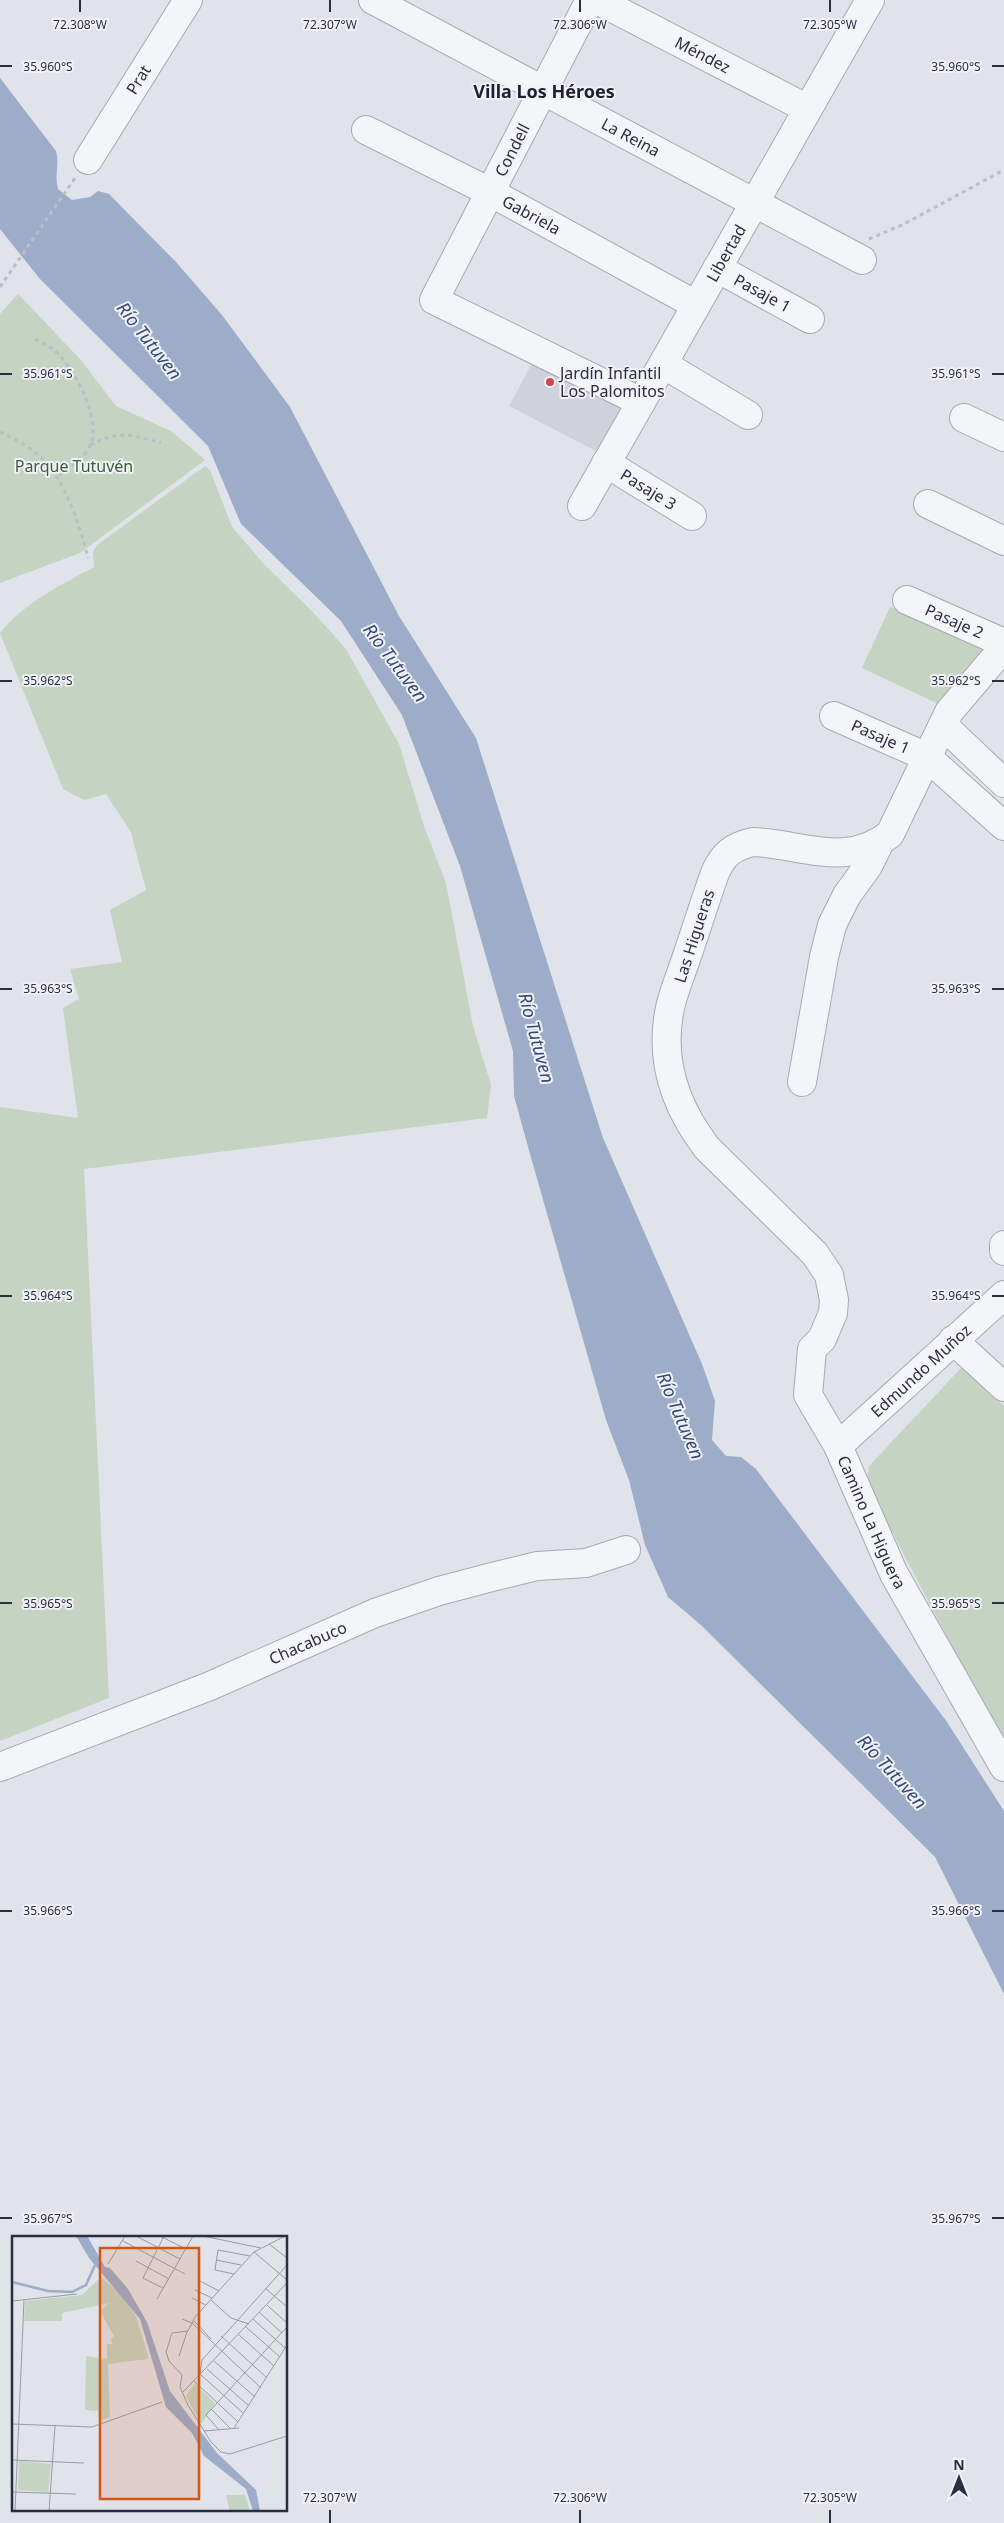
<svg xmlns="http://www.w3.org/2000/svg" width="1004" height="2523" viewBox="0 0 1004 2523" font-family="'Noto Sans',sans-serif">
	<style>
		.built { fill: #cfd2db }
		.green { fill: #c4d3c2 }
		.water { fill: #9cacc9 }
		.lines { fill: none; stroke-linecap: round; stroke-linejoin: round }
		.minor-casing { stroke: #a6a9b4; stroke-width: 30 }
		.path { stroke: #bbbec5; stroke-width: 3; stroke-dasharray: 4 4; stroke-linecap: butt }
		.minor { stroke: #f4f5f8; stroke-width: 28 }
		.ticks { fill: none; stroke: #292f41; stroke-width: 2 }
		.poi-dot { fill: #cd4849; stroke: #f1f2f7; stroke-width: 2 }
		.labels { text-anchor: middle; stroke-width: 4; stroke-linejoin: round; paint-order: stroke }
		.street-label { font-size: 16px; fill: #292f41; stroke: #f1f2f7 }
		.poi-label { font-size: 16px; fill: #292f41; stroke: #f1f2f7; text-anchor: start }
		.park-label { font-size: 16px; fill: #395d37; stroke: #f1f2f7 }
		.neighbourhood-label { font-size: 18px; font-weight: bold; fill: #1c2032; stroke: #f1f2f7 }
		.water-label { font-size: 18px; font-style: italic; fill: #344875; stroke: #f1f2f7 }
		.inset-river { fill: none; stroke: #9cacc9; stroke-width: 2.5 }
		.inset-road { fill: none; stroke: #979ba6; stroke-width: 1 }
		.view { fill: #d55511; fill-opacity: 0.15; stroke: #d55511; stroke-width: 2.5 }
		.inset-edge { fill: none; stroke: #292f41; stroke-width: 2.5 }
		.ticks-label { font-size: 12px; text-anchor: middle; fill: #292f41; stroke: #f1f2f7; stroke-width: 4; stroke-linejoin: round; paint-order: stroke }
	</style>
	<rect width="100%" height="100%" fill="#e1e3ea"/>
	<!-- built -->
	<polygon class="built" points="535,358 622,406 596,451 509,406"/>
	<!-- green -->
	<g class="green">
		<polygon points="18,294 80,359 116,406 171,431 205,460 80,553 0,583 0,314"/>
		<path d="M205,466L210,470L232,527L263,563L311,610L346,649L399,744L425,829L446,883L473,1026L491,1085L487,1118L84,1169L109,1698L0,1741V1107L78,1118L63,1008L79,999L70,969L122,962L110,910L146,890L131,832L106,794L84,800L63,789L0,633C23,604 62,584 94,567L93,552L97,545Z"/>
		<polygon points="890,607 995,648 943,706 862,668"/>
		<polygon points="963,1366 1004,1406 1004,1737 981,1702 867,1484 869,1466"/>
	</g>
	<!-- water -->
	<path class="water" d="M0,78L56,151C60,166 54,173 58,189L72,200L90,197L98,191L109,194L176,262L222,315L290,407L399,616L476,738L603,1138L702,1364L715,1401L712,1440L726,1456L741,1457L756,1469L947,1722L1004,1811V1994L935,1857L702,1626L668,1597L645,1545L629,1480L606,1420L530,1154L514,1096L513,1051L460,866L402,715L341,621L241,524L208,446L40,279L0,229Z"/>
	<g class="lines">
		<defs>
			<g id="minor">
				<path id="s1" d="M373,0L862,260"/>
				<polyline points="590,0 434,300 641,402"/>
				<path id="s2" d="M597,0L808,109"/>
				<path id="s3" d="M366,130L490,192L696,305"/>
				<path id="s4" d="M88,160L188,0"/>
				<path id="s5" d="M717,268L810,319"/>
				<polyline points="663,364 748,415"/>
				<polyline points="964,418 1004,437"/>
				<path id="s6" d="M606,463L692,516"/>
				<polyline points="928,504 1004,541"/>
				<path id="s7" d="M582,506L870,0"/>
				<path id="s8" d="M907,600L1004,643"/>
				<path id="s9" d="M1004,647L949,712L890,834C846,869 803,844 753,842C734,846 723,854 715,873C705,901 696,930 686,959C680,977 672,995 669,1013C660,1063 677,1109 707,1148L815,1254L829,1275L834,1300L833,1313L822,1339L812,1349L808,1395L838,1446L894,1574L1004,1767"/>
				<path id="s10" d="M834,716L927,757L1004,826"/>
				<polyline points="943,725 1004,783"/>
				<polyline points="802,1082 824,957 832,925 847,895 868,866 880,842"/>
				<polyline points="1004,1245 1004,1251"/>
				<polyline points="953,1340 1004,1387"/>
				<path id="s11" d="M838,1446L1004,1295"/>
				<path id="s12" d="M0,1767L210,1686L375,1613L439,1591L492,1577L537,1566L586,1563L626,1550"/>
			</g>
		</defs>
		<!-- minor casing -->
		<use href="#minor" class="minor-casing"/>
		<!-- path -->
		<g class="path">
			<polyline points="869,239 904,224 1004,170"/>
			<polyline points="0,287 75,178"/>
			<path d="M35,339C41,343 50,346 55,351C75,368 102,420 90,446C83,459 67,469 56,478"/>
			<path d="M0,432C17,440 36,450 48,465C69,491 80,527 88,558"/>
			<path d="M90,445C120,430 130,434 161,443"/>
		</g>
		<!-- minor -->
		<use href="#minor" class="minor"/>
	</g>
	<!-- ticks -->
	<path class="ticks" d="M80,0V12M330,0V12M580,0V12M830,0V12M0,66H12M992,66H1004M0,374H12M992,374H1004M0,681H12M992,681H1004M0,989H12M992,989H1004M0,1296H12M992,1296H1004M0,1603H12M992,1603H1004M0,1911H12M992,1911H1004M0,2218H12M992,2218H1004M330,2510V2523M580,2510V2523M830,2510V2523"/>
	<!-- markers -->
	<circle class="poi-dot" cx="550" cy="382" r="5"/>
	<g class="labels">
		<!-- street labels -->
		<g class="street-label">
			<text dy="6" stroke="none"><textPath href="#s2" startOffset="119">Méndez</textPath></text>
			<text dy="6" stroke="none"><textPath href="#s4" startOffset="95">Prat</textPath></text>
			<text dy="6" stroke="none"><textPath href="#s1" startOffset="292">La Reina</textPath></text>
			<text transform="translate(512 150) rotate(-63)" y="6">Condell</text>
			<text dy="6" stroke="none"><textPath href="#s3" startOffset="186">Gabriela</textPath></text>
			<text dy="6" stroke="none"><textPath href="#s7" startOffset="291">Libertad</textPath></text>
			<text dy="6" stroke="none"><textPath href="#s5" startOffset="52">Pasaje 1</textPath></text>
			<text dy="6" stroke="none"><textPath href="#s6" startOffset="50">Pasaje 3</textPath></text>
			<text dy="6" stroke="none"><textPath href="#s8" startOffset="52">Pasaje 2</textPath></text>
			<text dy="6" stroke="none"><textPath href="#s10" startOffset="51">Pasaje 1</textPath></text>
			<text transform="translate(694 936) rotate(-72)" y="6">Las Higueras</text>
			<text dy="6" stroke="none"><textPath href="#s11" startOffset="112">Edmundo Muñoz</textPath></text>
			<text dy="6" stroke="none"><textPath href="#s9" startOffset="1152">Camino La Higuera</textPath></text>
			<text dy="6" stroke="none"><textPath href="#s12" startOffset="332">Chacabuco</textPath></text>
		</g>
		<!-- poi labels -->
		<g class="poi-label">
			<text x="560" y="379">Jardín Infantil<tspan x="560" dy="18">Los Palomitos</tspan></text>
		</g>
		<!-- park labels -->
		<g class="park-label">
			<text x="74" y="472">Parque Tutuvén</text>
		</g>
		<!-- neighbourhood labels -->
		<g class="neighbourhood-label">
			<text x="544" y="98">Villa Los Héroes</text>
		</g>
		<!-- water labels -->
		<g class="water-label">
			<text transform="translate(149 341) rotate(52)" y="6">Río Tutuven</text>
			<text transform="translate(395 663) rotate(53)" y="6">Río Tutuven</text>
			<text transform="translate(536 1038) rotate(75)" y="6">Río Tutuven</text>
			<text transform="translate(680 1416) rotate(67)" y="6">Río Tutuven</text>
			<text transform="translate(892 1772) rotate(48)" y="6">Río Tutuven</text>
		</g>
	</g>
	<!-- overview -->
	<g transform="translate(12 2236)">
		<rect width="275" height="275" fill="#e1e3ea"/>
		<path d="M89,41L108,58L124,80L136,120V123L96,128L98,181L87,185L86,175L73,174L74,120L95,123V108H100L99,103L102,100L88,75L97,67L50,77V85H12L13,65L70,59ZM183,148L203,167L189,188L174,160ZM7,225L39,228L36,256L6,254ZM214,259H233L238,275H218Z" fill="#c4d3c2"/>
		<path d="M64,0H75L93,31L98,32L116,53L135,86L158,155L205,217L244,254L248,275H241L234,253L192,220L180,197L154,171L128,83L77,22Z" fill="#9cacc9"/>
		<path class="inset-river" d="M0,46L36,55L60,56L74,49L83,29"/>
		<path class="inset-road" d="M124,0L168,23M148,0L174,13M191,0L249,12M273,0L242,16L183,81L176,95L160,97L154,116L157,125L170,139L168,151L176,169L199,206L209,216L218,218L275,200M111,5L173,38M257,8L275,22M242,16L275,44M204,24L229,29M124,25L157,43M96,28L113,0M222,38L203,34L206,14L238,20M188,45L207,55M151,52L131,42L152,0M253,52L275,71M183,54L200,62M180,62L194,69M145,63L181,0M199,64L219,82L237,88M0,65L65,58M255,69L275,87M247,76L270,97M170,83L180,87L249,152M241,83L273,112M181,84L199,103M234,91L268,121M227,99L262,130M209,100L255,142M167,120L175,96M202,125L243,161M195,133L236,169M182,145L226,186M171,156L275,47M199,173L219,193M231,177L188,138L190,124L275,29M0,188L80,191L150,166M222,192L275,109M207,194L194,179L275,91M192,195L227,192M0,224L72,227M0,256L64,258M3,275L12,64M37,275L43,190"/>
		<path class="view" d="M88,12H187V263H88Z"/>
		<rect width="275" height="275" class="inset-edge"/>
	</g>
	<g class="ticks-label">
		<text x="80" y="29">72.308°W</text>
		<text x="330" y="29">72.307°W</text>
		<text x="580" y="29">72.306°W</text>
		<text x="830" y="29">72.305°W</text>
		<text x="48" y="71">35.960°S</text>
		<text x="956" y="71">35.960°S</text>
		<text x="48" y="378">35.961°S</text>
		<text x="956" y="378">35.961°S</text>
		<text x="48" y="685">35.962°S</text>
		<text x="956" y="685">35.962°S</text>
		<text x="48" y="993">35.963°S</text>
		<text x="956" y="993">35.963°S</text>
		<text x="48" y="1300">35.964°S</text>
		<text x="956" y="1300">35.964°S</text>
		<text x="48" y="1608">35.965°S</text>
		<text x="956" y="1608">35.965°S</text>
		<text x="48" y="1915">35.966°S</text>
		<text x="956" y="1915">35.966°S</text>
		<text x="48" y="2223">35.967°S</text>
		<text x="956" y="2223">35.967°S</text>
		<text x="330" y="2502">72.307°W</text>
		<text x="580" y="2502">72.306°W</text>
		<text x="830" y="2502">72.305°W</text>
	</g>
	<!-- north arrow -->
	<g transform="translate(959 2478)" stroke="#f1f2f7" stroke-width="4" paint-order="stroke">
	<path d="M0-4L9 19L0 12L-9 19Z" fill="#292f41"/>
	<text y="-8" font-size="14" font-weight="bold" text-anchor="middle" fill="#292f41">N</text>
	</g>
</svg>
